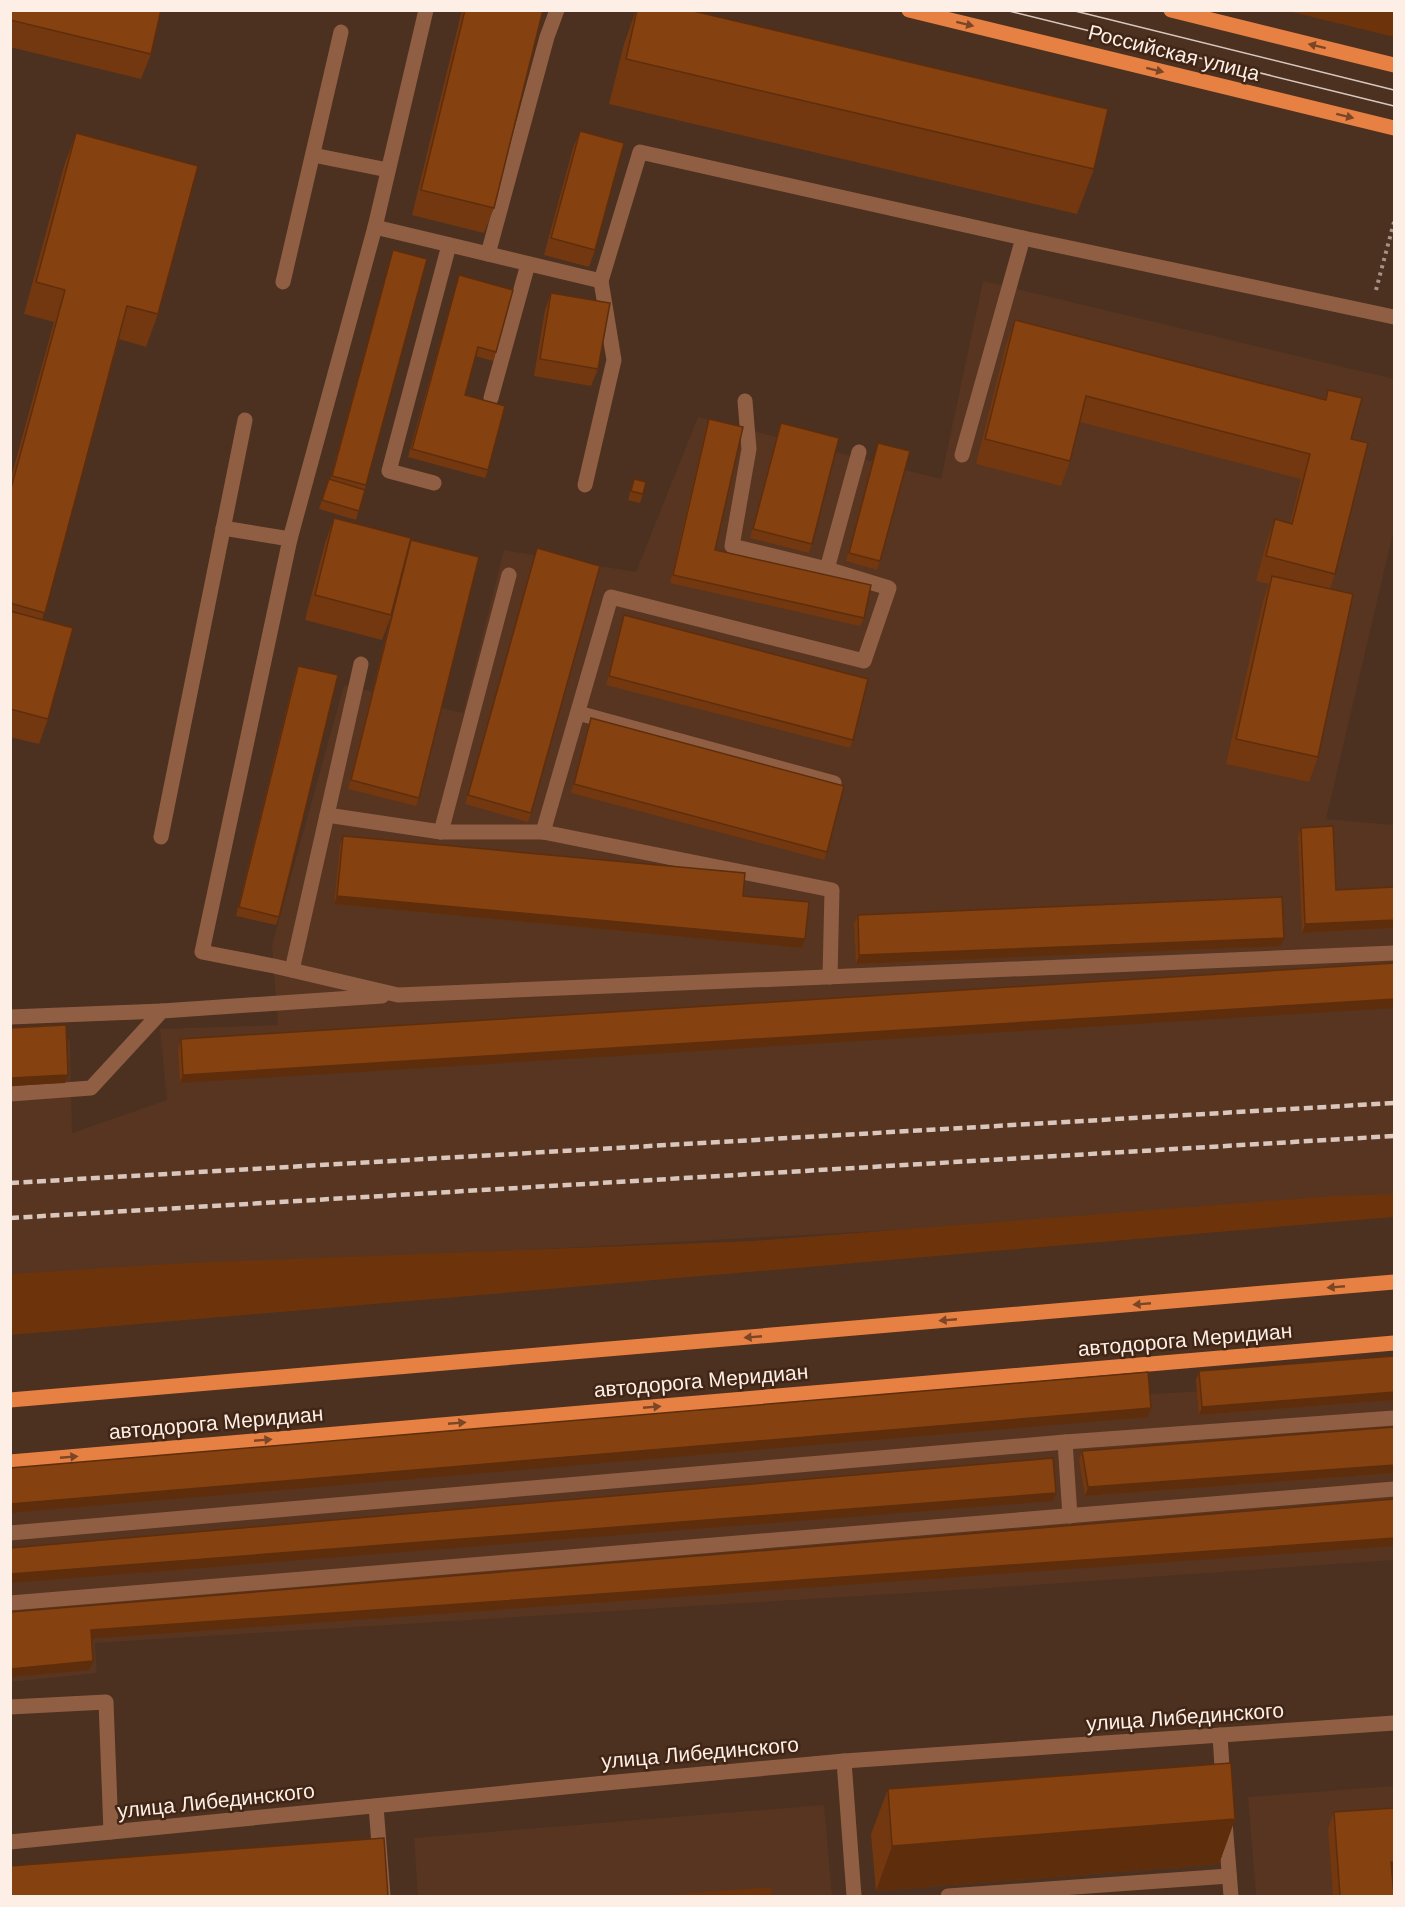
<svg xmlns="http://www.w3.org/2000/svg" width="1405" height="1907" viewBox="0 0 1405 1907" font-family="Helvetica,sans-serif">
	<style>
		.built { fill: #573521 }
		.green { fill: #6d330b }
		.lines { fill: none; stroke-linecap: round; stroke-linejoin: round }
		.path { stroke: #a79286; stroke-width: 4; stroke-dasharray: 3 4.5; stroke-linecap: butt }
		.minor { stroke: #905f43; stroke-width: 15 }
		.major { stroke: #e68143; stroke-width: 15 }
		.tram { stroke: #d9c7be; stroke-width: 1.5 }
		.rail { stroke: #d9c7be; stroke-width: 4.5; stroke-dasharray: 9 4.5; stroke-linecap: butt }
		.wall { fill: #73380f }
		.shaded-wall { fill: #5e2e0c }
		.building { fill: #864111; stroke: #5e2e0c; stroke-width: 1.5 }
		.oneway { fill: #7b4626 }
		.labels { text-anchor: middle; stroke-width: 5; stroke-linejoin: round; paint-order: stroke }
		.street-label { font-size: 21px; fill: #fdeee6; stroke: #412616 }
	</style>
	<rect width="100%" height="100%" fill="#4c3020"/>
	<!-- built -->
	<g class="built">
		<polygon points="983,281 1394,379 1394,529 1326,819 1394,825 1394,1203 11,1278 11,1041 70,1039 72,1133 167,1100 160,1029 278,1025 272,945 344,685 463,713 504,550 636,572 698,417 941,479"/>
		<polygon points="1394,1380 1394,1560 1005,1587 95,1643 97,1673 11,1682 10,1496 909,1408"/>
		<polygon points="1394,1786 1394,1896 1256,1896 1248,1797"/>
		<polygon points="824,1805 832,1896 418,1896 414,1838"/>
	</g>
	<!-- green -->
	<g class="green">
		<polygon points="1288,11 1394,11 1394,37"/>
		<polygon points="1394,1194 1394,1217 11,1335 11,1274 187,1263 752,1241 1333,1196"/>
		<polygon points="771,1887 772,1896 652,1896"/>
	</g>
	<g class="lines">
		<!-- path -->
		<polyline class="path" points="1376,290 1394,222"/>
		<!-- minor -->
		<g class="minor">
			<polyline points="426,10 375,227 290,539 202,952 274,966 398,995 1394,953"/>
			<polyline points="313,155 388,170"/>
			<polyline points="375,227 601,281 640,152 1023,238 1394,317"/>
			<polyline points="488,254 547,37 557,10"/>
			<polyline points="283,282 341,32"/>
			<polyline points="491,398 528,264"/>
			<polyline points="962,455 1023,238"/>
			<polyline points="434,483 389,471 449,245"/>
			<polyline points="585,485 614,360 601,281"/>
			<polyline points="223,528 290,539"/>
			<polyline points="827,569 859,452"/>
			<polyline points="578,713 834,783"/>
			<polyline points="327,815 441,832 543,832 832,890 830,977"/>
			<polyline points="441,832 509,575"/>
			<polyline points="543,832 611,597 864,661 889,588 827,569 732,546 749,449 745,401"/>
			<polyline points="161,837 245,420"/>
			<polyline points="292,970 361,664"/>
			<polyline points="10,1017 162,1011"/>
			<polyline points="10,1094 91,1088 162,1011 382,996"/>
			<polyline points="1065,1442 1070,1516"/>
			<polyline points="10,1533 1065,1442 1394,1418"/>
			<polyline points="10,1603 1394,1489"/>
			<polyline points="10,1707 106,1702 111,1832"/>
			<polyline points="1220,1735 1223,1783"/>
			<polyline points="844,1761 854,1896"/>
			<polyline points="376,1806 383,1896"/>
			<polyline points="1225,1822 1231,1896"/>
			<polyline points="10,1842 595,1784 844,1761 1394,1723"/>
			<polyline points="948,1896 1229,1876"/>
		</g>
		<!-- major -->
		<g class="major">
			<polyline points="909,10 1394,128"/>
			<polyline points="1171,10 1394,65"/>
			<polyline points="10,1400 1394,1282"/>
			<polyline points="10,1462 1394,1343"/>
		</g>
		<!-- tram -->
		<g class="tram">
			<polyline points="1005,10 1394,106"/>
			<polyline points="1071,10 1394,90"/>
		</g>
		<!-- rail -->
		<g class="rail">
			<polyline points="10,1183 1394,1103"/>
			<polyline points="10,1218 1394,1136"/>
		</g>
	</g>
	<!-- wall -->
	<g class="wall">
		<polygon points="10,10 151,54 141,79 10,47"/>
		<polygon points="462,10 543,10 494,208 484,233 412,215"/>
		<polygon points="636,10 689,10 1094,169 1077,214 609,104 624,44"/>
		<polygon points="580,131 595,250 589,267 544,255 573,148"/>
		<polygon points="76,133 158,314 146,347 119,339 42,620 48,719 39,744 10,737 10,481 54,322 24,314 64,166"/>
		<polygon points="393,250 366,485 356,520 319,509 329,479 330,480"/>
		<polygon points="459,275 496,352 493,361 475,356 465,395 488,470 485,478 408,457"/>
		<polygon points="551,293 598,369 591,386 534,376 545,310"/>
		<polygon points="1015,320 1325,399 1328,390 1351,439 1335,574 1330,589 1318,757 1309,782 1226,764 1263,601 1269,584 1256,581 1266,544 1275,519 1290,523 1301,479 1080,422 1070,461 1061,486 976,464 1006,345"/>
		<polygon points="709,419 715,550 864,618 860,626 670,583 706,428"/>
		<polygon points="781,423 812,544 809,553 750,538 778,432"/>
		<polygon points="878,443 880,561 877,570 846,561"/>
		<polygon points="634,479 643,494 640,503 628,500"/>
		<polygon points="334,518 411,538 419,798 416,806 348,789 391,616 382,640 305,620 325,543"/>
		<polygon points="537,548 531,813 528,822 465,804"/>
		<polygon points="624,615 853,740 850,748 606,685 621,624"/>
		<polygon points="298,666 279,917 276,925 236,916 295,674"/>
		<polygon points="591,718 827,852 824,860 571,793 588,727"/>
		<polygon points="1301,828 1336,890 1395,887 1395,928 1302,933 1298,837"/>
		<polygon points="343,836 743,896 805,939 802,948 334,904 340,845"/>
		<polygon points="858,915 1284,938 1281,946 856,964 854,924"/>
		<polygon points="1395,963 180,1083 178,1048 181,1039"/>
		<polygon points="1395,1356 1395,1400 1199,1415 1196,1380 1199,1371"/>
		<polygon points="1395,1427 1395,1473 1085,1496 1079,1460 1082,1451"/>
		<polygon points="888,1789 1235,1819 1219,1864 876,1891 871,1834"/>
		<polygon points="1334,1812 1392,1878 1394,1896 1333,1896 1328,1829"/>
	</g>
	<!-- shaded-wall -->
	<g class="shaded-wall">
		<polygon points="337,896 805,939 802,948 334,904"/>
		<polygon points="1395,920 1395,928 1302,933 1305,924"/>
		<polygon points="1284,938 1281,946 856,964 859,955"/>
		<polygon points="1395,999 1395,1008 180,1083 183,1075"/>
		<polygon points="68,1075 65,1083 10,1086 10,1078"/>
		<polygon points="1395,1392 1395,1400 1199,1415 1202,1407"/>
		<polygon points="1151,1408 1148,1417 10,1513 10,1504"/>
		<polygon points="1395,1465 1395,1473 1085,1496 1088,1487"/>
		<polygon points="1056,1493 1053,1501 10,1583 10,1574"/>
		<polygon points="1395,1538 1395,1546 88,1639 91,1630"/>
		<polygon points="93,1661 89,1670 10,1677 10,1669"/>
		<polygon points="1235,1819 1219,1864 876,1891 892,1846"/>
		<polygon points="1391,1862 1395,1862 1395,1878 1385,1879"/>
	</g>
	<!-- building -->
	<g class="building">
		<polygon points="10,10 161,10 151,54 10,20"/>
		<polygon points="465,10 543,10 494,208 421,190"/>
		<polygon points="637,10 689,10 1108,109 1094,169 626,59"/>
		<polygon points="580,131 624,143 595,250 551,238"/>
		<polygon points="76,133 198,166 158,314 127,306 45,613 10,603 10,492 65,290 36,282"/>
		<polygon points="393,250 427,259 366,485 332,476"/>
		<polygon points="459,275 513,290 496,352 478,347 465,395 505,406 488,470 412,449"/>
		<polygon points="551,293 610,303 598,369 540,359"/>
		<polygon points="1015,320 1326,400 1328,390 1362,398 1351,439 1368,443 1335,574 1266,556 1275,519 1292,524 1310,454 1086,396 1070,461 985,439"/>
		<polygon points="709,419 743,427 715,550 871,585 864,618 673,575"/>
		<polygon points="781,423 839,438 812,544 753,529"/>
		<polygon points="878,443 910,451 880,561 849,553"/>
		<polygon points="329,479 365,490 359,511 322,500"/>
		<polygon points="634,479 646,482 643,494 631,491"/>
		<polygon points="334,518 411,538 391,615 315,595"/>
		<polygon points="411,540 479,557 419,798 351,780"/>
		<polygon points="537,548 600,566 531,813 468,795"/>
		<polygon points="1272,576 1353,594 1318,757 1236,739"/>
		<polygon points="10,611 73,628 48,719 10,709"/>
		<polygon points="624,615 868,679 853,740 609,676"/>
		<polygon points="298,666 338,675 279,917 239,907"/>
		<polygon points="591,718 844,786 827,852 574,784"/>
		<polygon points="1333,826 1336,890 1395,887 1395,920 1305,924 1301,828"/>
		<polygon points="343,836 745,873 743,896 809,902 805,939 337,896"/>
		<polygon points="1282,897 1284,938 859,955 858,915"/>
		<polygon points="1395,963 1395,999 183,1075 181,1039"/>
		<polygon points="66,1025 68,1075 10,1078 10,1028"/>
		<polygon points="1395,1356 1395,1392 1202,1407 1199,1371"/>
		<polygon points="1148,1372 1151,1408 10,1504 10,1468"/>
		<polygon points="1395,1427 1395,1465 1088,1487 1082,1451"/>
		<polygon points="1053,1458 1056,1493 10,1574 10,1548"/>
		<polygon points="1395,1499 1395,1538 91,1630 93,1661 10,1669 10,1612"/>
		<polygon points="1231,1763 1235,1819 892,1846 888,1789"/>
		<polygon points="1395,1808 1395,1862 1391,1862 1394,1896 1340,1896 1334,1812"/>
		<polygon points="384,1838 388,1896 10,1896 10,1866"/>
	</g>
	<!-- one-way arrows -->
	<defs><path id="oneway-solid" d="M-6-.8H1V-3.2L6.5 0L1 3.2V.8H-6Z" transform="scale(1.5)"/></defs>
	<g class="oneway">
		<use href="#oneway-solid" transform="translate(965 24) rotate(14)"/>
		<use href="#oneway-solid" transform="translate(1317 46) rotate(-166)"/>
		<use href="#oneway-solid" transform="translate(1155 70) rotate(14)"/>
		<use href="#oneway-solid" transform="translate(1345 116) rotate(14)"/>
		<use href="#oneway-solid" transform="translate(1336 1287) rotate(175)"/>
		<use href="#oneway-solid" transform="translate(1142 1304) rotate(175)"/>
		<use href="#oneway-solid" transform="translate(948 1320) rotate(175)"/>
		<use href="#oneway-solid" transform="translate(753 1337) rotate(175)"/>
		<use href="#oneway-solid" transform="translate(652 1407) rotate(-5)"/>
		<use href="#oneway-solid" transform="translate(457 1423) rotate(-5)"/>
		<use href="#oneway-solid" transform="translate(263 1440) rotate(-5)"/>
		<use href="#oneway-solid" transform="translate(69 1457) rotate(-5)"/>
	</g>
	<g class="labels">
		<!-- street labels -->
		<g class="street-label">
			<text transform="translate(1174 53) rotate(14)" y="7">Российская улица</text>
			<text transform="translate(1185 1340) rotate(-5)" y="7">автодорога Меридиан</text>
			<text transform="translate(701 1381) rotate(-5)" y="7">автодорога Меридиан</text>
			<text transform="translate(216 1423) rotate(-5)" y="7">автодорога Меридиан</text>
			<text transform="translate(1185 1717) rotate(-4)" y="7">улица Либединского</text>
			<text transform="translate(700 1753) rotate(-5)" y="7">улица Либединского</text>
			<text transform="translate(216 1801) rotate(-6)" y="7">улица Либединского</text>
		</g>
	</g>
	<!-- border -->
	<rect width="1405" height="1907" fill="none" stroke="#fdeee6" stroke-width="24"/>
</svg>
